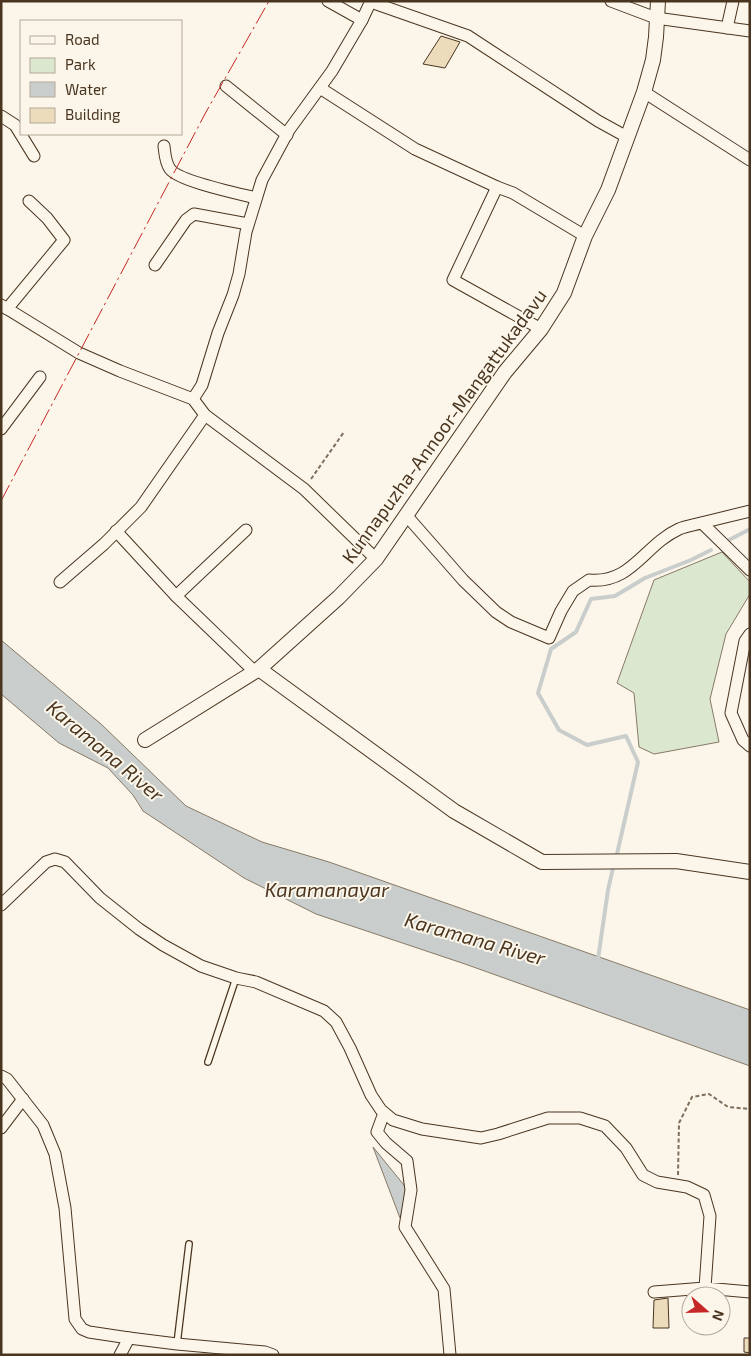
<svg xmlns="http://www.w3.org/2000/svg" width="751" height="1356" viewBox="0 0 751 1356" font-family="'Exo 2',sans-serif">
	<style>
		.green { fill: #dce7d0; stroke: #887966 }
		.water { fill: #c9cecd; stroke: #887966 }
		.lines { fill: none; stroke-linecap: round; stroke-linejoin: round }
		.stream { stroke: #c9cecd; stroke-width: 4 }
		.building { fill: #ecdcbc; stroke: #4a3520 }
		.service-casing { stroke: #4a3520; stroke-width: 8 }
		.minor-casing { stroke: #4a3520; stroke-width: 13 }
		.tertiary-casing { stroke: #4a3520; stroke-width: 16 }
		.path { stroke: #7f6f5c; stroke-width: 2; stroke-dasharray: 4 2.5; stroke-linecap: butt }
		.service { stroke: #fbf6e9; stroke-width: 5.5 }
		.minor { stroke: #fbf6e9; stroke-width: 11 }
		.tertiary { stroke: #fbf6e9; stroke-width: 14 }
		.power { stroke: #c62828; stroke-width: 1; stroke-dasharray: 18 4 2.5 4; stroke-linecap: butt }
		.labels { text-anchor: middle; stroke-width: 4; stroke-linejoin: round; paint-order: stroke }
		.street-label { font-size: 19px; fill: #4a3520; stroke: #fbf6e9 }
		.water-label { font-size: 20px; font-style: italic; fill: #4a3520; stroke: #fbf6e9 }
	</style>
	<rect width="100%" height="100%" fill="#fbf6e9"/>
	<!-- green -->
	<polygon class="green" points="722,552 750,582 750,594 726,634 710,699 719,742 654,754 639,747 634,693 617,683 654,580"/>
	<!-- water -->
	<g class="water">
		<polygon points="1,640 101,724 186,806 262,842 329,862 750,1010 750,1066 465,964 316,914 244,878 143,811 133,795 108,768 59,743 1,694"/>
		<polygon points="373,1147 408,1190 400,1218"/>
	</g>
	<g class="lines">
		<!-- stream -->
		<g class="stream">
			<polyline points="729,540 750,529"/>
			<polyline points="617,854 638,762 626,736 587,745 559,730 538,693 551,649 576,632 591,599 615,596 645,578 691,560 711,550"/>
			<polyline points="598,959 608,890 613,868"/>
		</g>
	</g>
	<!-- building -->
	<g class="building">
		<polygon points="441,36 460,42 445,68 423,64"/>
		<polygon points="668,1298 669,1328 653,1328 654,1300"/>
		<polygon points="744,1338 750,1338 750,1353 744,1352"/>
	</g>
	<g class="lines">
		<defs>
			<g id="service">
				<polyline points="208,1062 236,978"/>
				<polyline points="177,1344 189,1244"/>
			</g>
			<g id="minor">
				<polyline points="328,1 362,20"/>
				<polyline points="611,1 656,18 750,31"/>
				<polyline points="371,2 468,36 598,121 627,137"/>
				<polyline points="727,28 733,1"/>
				<polyline points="226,86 287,135"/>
				<polyline points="320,88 415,149 497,187 453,280 541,329"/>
				<polyline points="644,92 750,160"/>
				<polyline points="1,116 15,125 34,156"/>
				<path d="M164,146C165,154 165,162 170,169C178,181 240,194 256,198"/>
				<polyline points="497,187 513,193 585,236"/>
				<polyline points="155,265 186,220 194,214 248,224"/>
				<polyline points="1,305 79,353 120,371 193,399 205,415 304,489 376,559"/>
				<polyline points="7,309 64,240 47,218 29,201"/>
				<polyline points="193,399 202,385 218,333 233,295 239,274 246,232 262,180 289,130 332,71 362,20 371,1"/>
				<polyline points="1,429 40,377"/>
				<path d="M406,515L463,580L496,612L511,622L549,638L561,611L573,591L589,580C632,584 644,545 679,529C686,526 694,525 701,523C717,519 734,515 750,511"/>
				<polyline points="702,523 750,570"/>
				<polyline points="246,530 176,596 255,672"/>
				<polyline points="116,531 176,596"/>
				<polyline points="60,582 104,544 141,507 205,415"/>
				<polyline points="750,634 745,641 731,713 743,740 750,746"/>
				<polyline points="1,905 46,862 55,859 65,862 100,898 139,929 163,945 201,966 236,978 256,982 324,1011 336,1022 350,1048 371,1095 381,1110 393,1120 422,1129 481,1138 498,1134 548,1118 580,1118 605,1126 626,1148 643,1175 657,1182 687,1187 704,1195 710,1216 705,1288 750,1292"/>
				<polyline points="1,1076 7,1079 43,1125 55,1154 65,1208 75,1319 82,1329 89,1332 129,1338"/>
				<polyline points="384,1113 377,1132 386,1143 407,1161 411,1190 405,1227 444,1289 450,1355"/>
				<polyline points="1,1128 23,1099"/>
				<polyline points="654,1292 705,1288"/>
				<polyline points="120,1355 129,1338 177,1344 265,1352 273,1355"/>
			</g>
			<g id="tertiary">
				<polyline points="259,669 454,811 542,862 676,861 750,872"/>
				<polyline points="145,740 259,669 339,597 376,559 505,372 541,329 564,293 585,236 608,190 644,92 653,60 656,37 658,1"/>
			</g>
		</defs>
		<!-- service casing -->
		<use href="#service" class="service-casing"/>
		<!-- minor casing -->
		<use href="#minor" class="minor-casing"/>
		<!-- tertiary casing -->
		<use href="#tertiary" class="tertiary-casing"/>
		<!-- path -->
		<g class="path">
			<polyline points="311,479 344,432"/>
			<polyline points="678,1175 679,1123 692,1097 709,1094 728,1107 750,1109"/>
		</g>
		<!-- service -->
		<use href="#service" class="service"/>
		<!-- minor -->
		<use href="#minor" class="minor"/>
		<!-- tertiary -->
		<use href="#tertiary" class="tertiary"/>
		<!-- power -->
		<polyline class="power" points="1,501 206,112 269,1"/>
	</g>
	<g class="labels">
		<!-- street labels -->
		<g class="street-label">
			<text transform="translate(444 426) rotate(-54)" y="7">Kunnapuzha-Annoor-Mangattukadavu</text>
		</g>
		<!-- water labels -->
		<g class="water-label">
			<text transform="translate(105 751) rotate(40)" y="7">Karamana River</text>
			<text x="327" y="897">Karamanayar</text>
			<text transform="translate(475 939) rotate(16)" y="7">Karamana River</text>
		</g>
	</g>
	<!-- border -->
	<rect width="751" height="1356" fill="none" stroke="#4a3520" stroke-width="5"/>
	<!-- legend -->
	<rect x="20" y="20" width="162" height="115" fill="#fbf6e9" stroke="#b4a999"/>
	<rect x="30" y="36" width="25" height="8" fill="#fbf6e9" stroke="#b4a999"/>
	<text x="65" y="45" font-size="15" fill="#4a3520">Road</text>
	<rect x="30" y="58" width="25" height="15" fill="#dce7d0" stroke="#b4a999"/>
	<text x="65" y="70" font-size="15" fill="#4a3520">Park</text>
	<rect x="30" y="82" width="25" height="15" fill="#c9cecd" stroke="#b4a999"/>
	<text x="65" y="95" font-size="15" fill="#4a3520">Water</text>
	<rect x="30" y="108" width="25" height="15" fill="#ecdcbc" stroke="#b4a999"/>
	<text x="65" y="120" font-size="15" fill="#4a3520">Building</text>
	<!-- north arrow -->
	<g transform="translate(706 1311) rotate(110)"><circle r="24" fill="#fbf6e9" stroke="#b4a999"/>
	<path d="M0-4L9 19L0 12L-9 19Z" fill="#c62828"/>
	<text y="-8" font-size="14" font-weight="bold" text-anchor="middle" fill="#4a3520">N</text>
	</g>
</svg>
